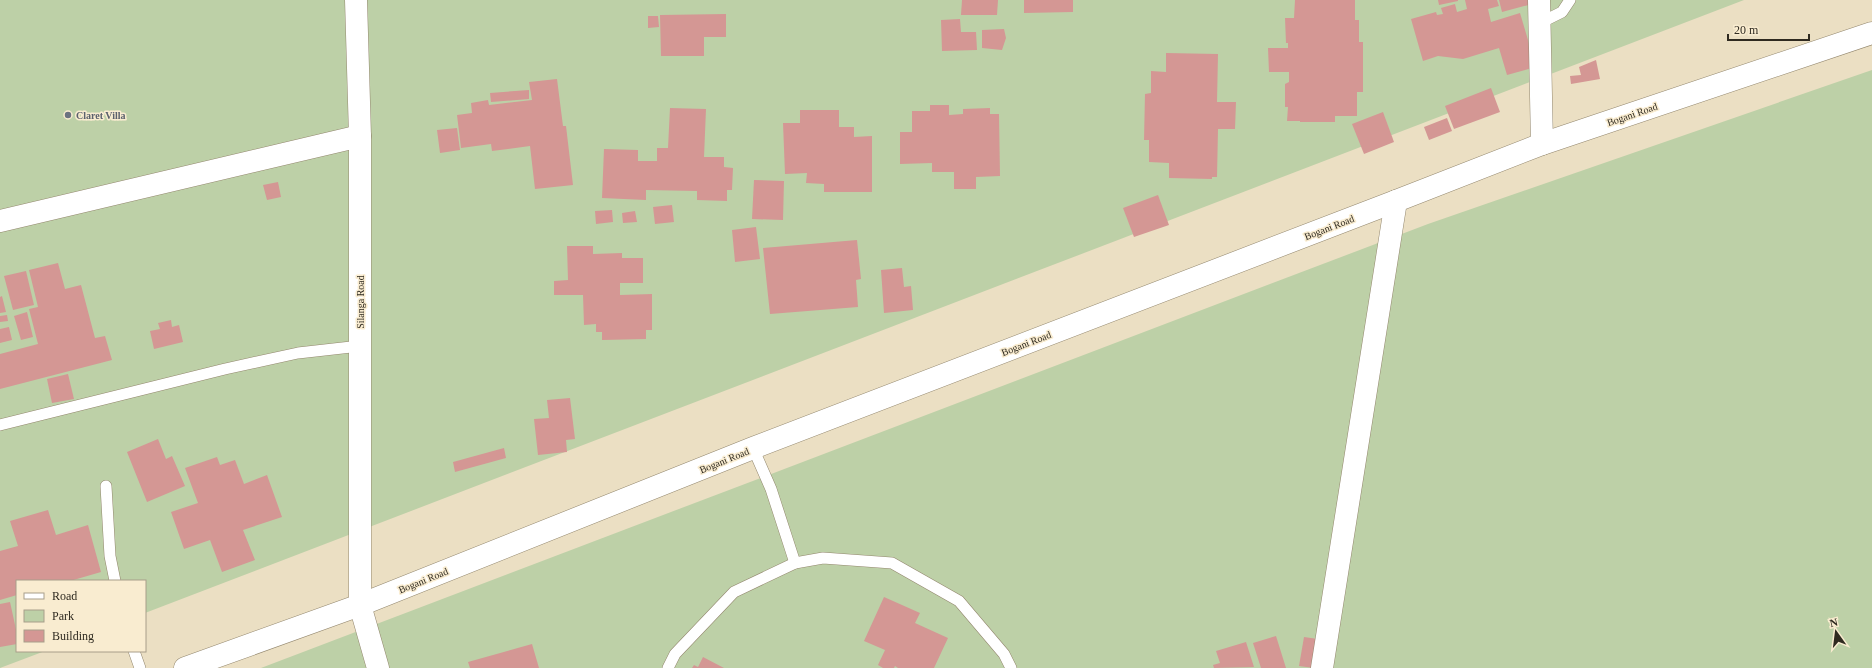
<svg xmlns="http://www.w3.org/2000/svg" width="1872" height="668" viewBox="0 0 1872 668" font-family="Georgia,serif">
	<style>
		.green { fill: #bdd0a7 }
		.building { fill: #d49794 }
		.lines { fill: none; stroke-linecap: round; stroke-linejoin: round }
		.service-casing { stroke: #93876e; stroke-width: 12 }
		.minor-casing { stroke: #93876e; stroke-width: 23 }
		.service { stroke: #fff; stroke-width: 11 }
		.minor { stroke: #fff; stroke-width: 22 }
		.worship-dot { fill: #6b7280; stroke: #f9ecd0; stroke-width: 1.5 }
		.labels { text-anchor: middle; stroke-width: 3; stroke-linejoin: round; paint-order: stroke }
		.street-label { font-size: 10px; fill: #2f2a20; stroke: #f9ecd0 }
		.worship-label { font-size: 10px; font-weight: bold; fill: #5b616d; stroke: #f9ecd0; text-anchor: start }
	</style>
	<rect width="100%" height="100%" fill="#ebdfc3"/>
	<!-- green -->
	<g class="green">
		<polygon points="0,0 1744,0 145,613 145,581 17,581 17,651 45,651 0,668"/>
		<polygon points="1872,70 1872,668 261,668 1428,224"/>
	</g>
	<!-- building -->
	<g class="building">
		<polygon points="962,0 998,0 997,15 961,15"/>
		<polygon points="1024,0 1073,0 1073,12 1024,13"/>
		<polygon points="1295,0 1355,0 1355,20 1359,20 1359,42 1363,42 1363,92 1357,92 1357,116 1335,116 1335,122 1300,122 1300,121 1287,121 1288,107 1285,107 1285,84 1289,82 1289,72 1269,72 1268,48 1288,48 1288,43 1286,43 1285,18 1294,18"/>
		<polygon points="1438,0 1458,0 1458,1 1439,5"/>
		<polygon points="1465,0 1497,0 1499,6 1488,9 1491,22 1520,13 1536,67 1507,75 1499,48 1463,59 1438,56 1423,61 1411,19 1436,12 1437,15 1443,14 1441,8 1455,4 1457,12 1467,9"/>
		<polygon points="1499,0 1531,0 1532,4 1502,12"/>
		<polygon points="726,14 726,37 704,37 704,56 661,56 660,15"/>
		<polygon points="648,16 658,16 659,27 648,28"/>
		<polygon points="960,19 961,32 976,32 977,50 942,51 941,20"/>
		<polygon points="1004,29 1006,38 1002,50 982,48 982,30"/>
		<polygon points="1166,53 1218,54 1217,102 1236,102 1235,129 1218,129 1217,177 1212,177 1212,179 1169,178 1169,163 1149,162 1149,140 1144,140 1145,94 1151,93 1151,71 1166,72"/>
		<polygon points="1596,60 1600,79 1571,84 1570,76 1581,75 1579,67"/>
		<polygon points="557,79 563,126 566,126 573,185 535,189 530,146 492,151 491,144 461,148 457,115 472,113 471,103 488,100 489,105 532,100 529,82"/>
		<polygon points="1491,88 1500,112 1454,129 1445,106"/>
		<polygon points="529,90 529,99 491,102 490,93"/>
		<polygon points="930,105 949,105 949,115 963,114 963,109 990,108 990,114 999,114 1000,176 976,177 976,189 954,189 954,172 932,172 932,163 900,164 900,132 912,132 912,111 930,111"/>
		<polygon points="670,108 706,109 704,157 724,157 724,167 733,168 732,190 727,190 727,201 697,200 697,191 646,190 646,200 602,198 604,149 638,150 638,161 657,161 657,148 668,148"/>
		<polygon points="800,110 839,110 839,127 854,127 854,137 872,136 872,192 824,192 824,184 806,183 807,173 785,174 783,123 800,123"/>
		<polygon points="1383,112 1394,142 1364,154 1352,124"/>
		<polygon points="1447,118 1452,131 1429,140 1424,127"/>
		<polygon points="457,128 460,150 440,153 437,130"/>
		<polygon points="754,180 784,181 783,220 752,219"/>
		<polygon points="278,182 281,197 267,200 263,185"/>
		<polygon points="1158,195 1169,225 1134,237 1123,208"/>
		<polygon points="672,205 674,222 655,224 653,207"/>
		<polygon points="612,210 613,222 596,224 595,211"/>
		<polygon points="635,211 637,222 623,223 622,213"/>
		<polygon points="756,227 760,259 735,262 732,230"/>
		<polygon points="857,240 861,279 856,280 858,307 770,314 763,248"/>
		<polygon points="567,246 593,246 593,254 622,253 622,258 643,258 643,283 620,283 620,295 652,294 652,330 646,330 646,339 602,340 602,332 596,332 596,324 584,325 583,295 554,295 554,281 568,280"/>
		<polygon points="58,263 65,289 81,285 95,338 105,336 112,360 0,389 0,354 38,344 29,309 38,307 29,270"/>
		<polygon points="902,268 904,287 911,286 913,310 884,313 881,270"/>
		<polygon points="26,271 34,305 13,310 4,276"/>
		<polygon points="2,296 6,312 0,313 0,297"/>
		<polygon points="27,312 33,337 21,340 14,316"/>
		<polygon points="7,315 8,321 0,322 0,316"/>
		<polygon points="171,320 172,327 179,325 183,342 154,349 150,331 160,329 158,323"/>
		<polygon points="9,327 12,340 0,343 0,329"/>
		<polygon points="68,374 74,399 52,403 47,379"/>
		<polygon points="570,398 575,439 566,440 567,452 538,455 534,419 549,418 547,400"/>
		<polygon points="158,439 166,459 172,456 185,486 147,502 127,452"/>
		<polygon points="504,448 506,458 455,472 453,462"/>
		<polygon points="217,457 220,465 235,460 244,484 267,475 282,517 243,530 255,560 222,572 210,540 184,549 171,512 198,503 185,468"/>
		<polygon points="48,510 56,535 88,525 101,572 70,581 17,581 17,595 0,600 0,551 18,546 10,521"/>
		<polygon points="884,597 920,613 915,623 948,638 934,668 898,668 895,666 894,668 883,668 878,665 885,650 864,641"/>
		<polygon points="10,602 17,634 17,644 0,647 0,604"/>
		<polygon points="1276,636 1286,668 1261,668 1253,643"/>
		<polygon points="1304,637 1318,639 1314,668 1299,666"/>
		<polygon points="1246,642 1254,667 1214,668 1213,665 1220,663 1216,651"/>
		<polygon points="532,644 539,668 470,668 468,662"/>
		<polygon points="703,657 724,668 692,668 694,665 698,667"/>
	</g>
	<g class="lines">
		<defs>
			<g id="service">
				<polyline points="1540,23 1562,12 1570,0"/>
				<polyline points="0,425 225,369 298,353 360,346"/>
				<polyline points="753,448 771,489 795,563"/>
				<polyline points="106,486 110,556 115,581"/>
				<polyline points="134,651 140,668"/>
				<polyline points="668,668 675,654 734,592 795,563 823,558 892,563 959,601 1004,654 1011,668"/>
			</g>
			<g id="minor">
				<polyline points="356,0 360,136 360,605 378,668"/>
				<polyline points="1539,0 1542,144"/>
				<polyline points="0,221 360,136"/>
				<polyline points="185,668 360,605 753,448 1396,201 1542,144 1872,33"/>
				<polyline points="1322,668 1396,201"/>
			</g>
		</defs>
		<!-- service casing -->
		<use href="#service" class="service-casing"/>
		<!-- minor casing -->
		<use href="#minor" class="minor-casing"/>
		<!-- service -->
		<use href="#service" class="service"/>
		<!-- minor -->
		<use href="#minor" class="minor"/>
	</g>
	<!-- markers -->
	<circle class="worship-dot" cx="68" cy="115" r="4"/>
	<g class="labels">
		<!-- street labels -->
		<g class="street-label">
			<text transform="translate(1632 114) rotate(-19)" y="4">Bogani Road</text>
			<text transform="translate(1329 227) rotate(-21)" y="4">Bogani Road</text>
			<text transform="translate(360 302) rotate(-90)" y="4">Silanga Road</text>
			<text transform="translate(1026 343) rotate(-21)" y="4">Bogani Road</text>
			<text transform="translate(724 460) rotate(-22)" y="4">Bogani Road</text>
			<text transform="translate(423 580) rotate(-22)" y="4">Bogani Road</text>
		</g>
		<!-- worship labels -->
		<g class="worship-label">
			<text x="76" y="119">Claret Villa</text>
		</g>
	</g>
	<!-- legend -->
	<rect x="16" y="580" width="130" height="72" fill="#f9ecd0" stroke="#a89e8a"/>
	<rect x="24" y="593" width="20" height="6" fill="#ffffff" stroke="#a89e8a"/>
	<text x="52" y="600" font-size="12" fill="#2f2a20">Road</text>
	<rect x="24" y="610" width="20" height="12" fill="#bdd0a7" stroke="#a89e8a"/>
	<text x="52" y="620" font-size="12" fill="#2f2a20">Park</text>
	<rect x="24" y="630" width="20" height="12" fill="#d49794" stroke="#a89e8a"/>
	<text x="52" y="640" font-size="12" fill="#2f2a20">Building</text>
	<!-- north arrow -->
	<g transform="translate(1836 632) rotate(346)" stroke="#f9ecd0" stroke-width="3" paint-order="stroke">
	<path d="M0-3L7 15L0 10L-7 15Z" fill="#2f2a20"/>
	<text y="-6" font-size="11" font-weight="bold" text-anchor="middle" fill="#2f2a20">N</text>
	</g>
	<!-- scale -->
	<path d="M1728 34v6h81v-6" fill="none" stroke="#2f2a20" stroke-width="2"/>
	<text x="1734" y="34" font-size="12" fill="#2f2a20" stroke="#f9ecd0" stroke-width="3" paint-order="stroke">20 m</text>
</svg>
